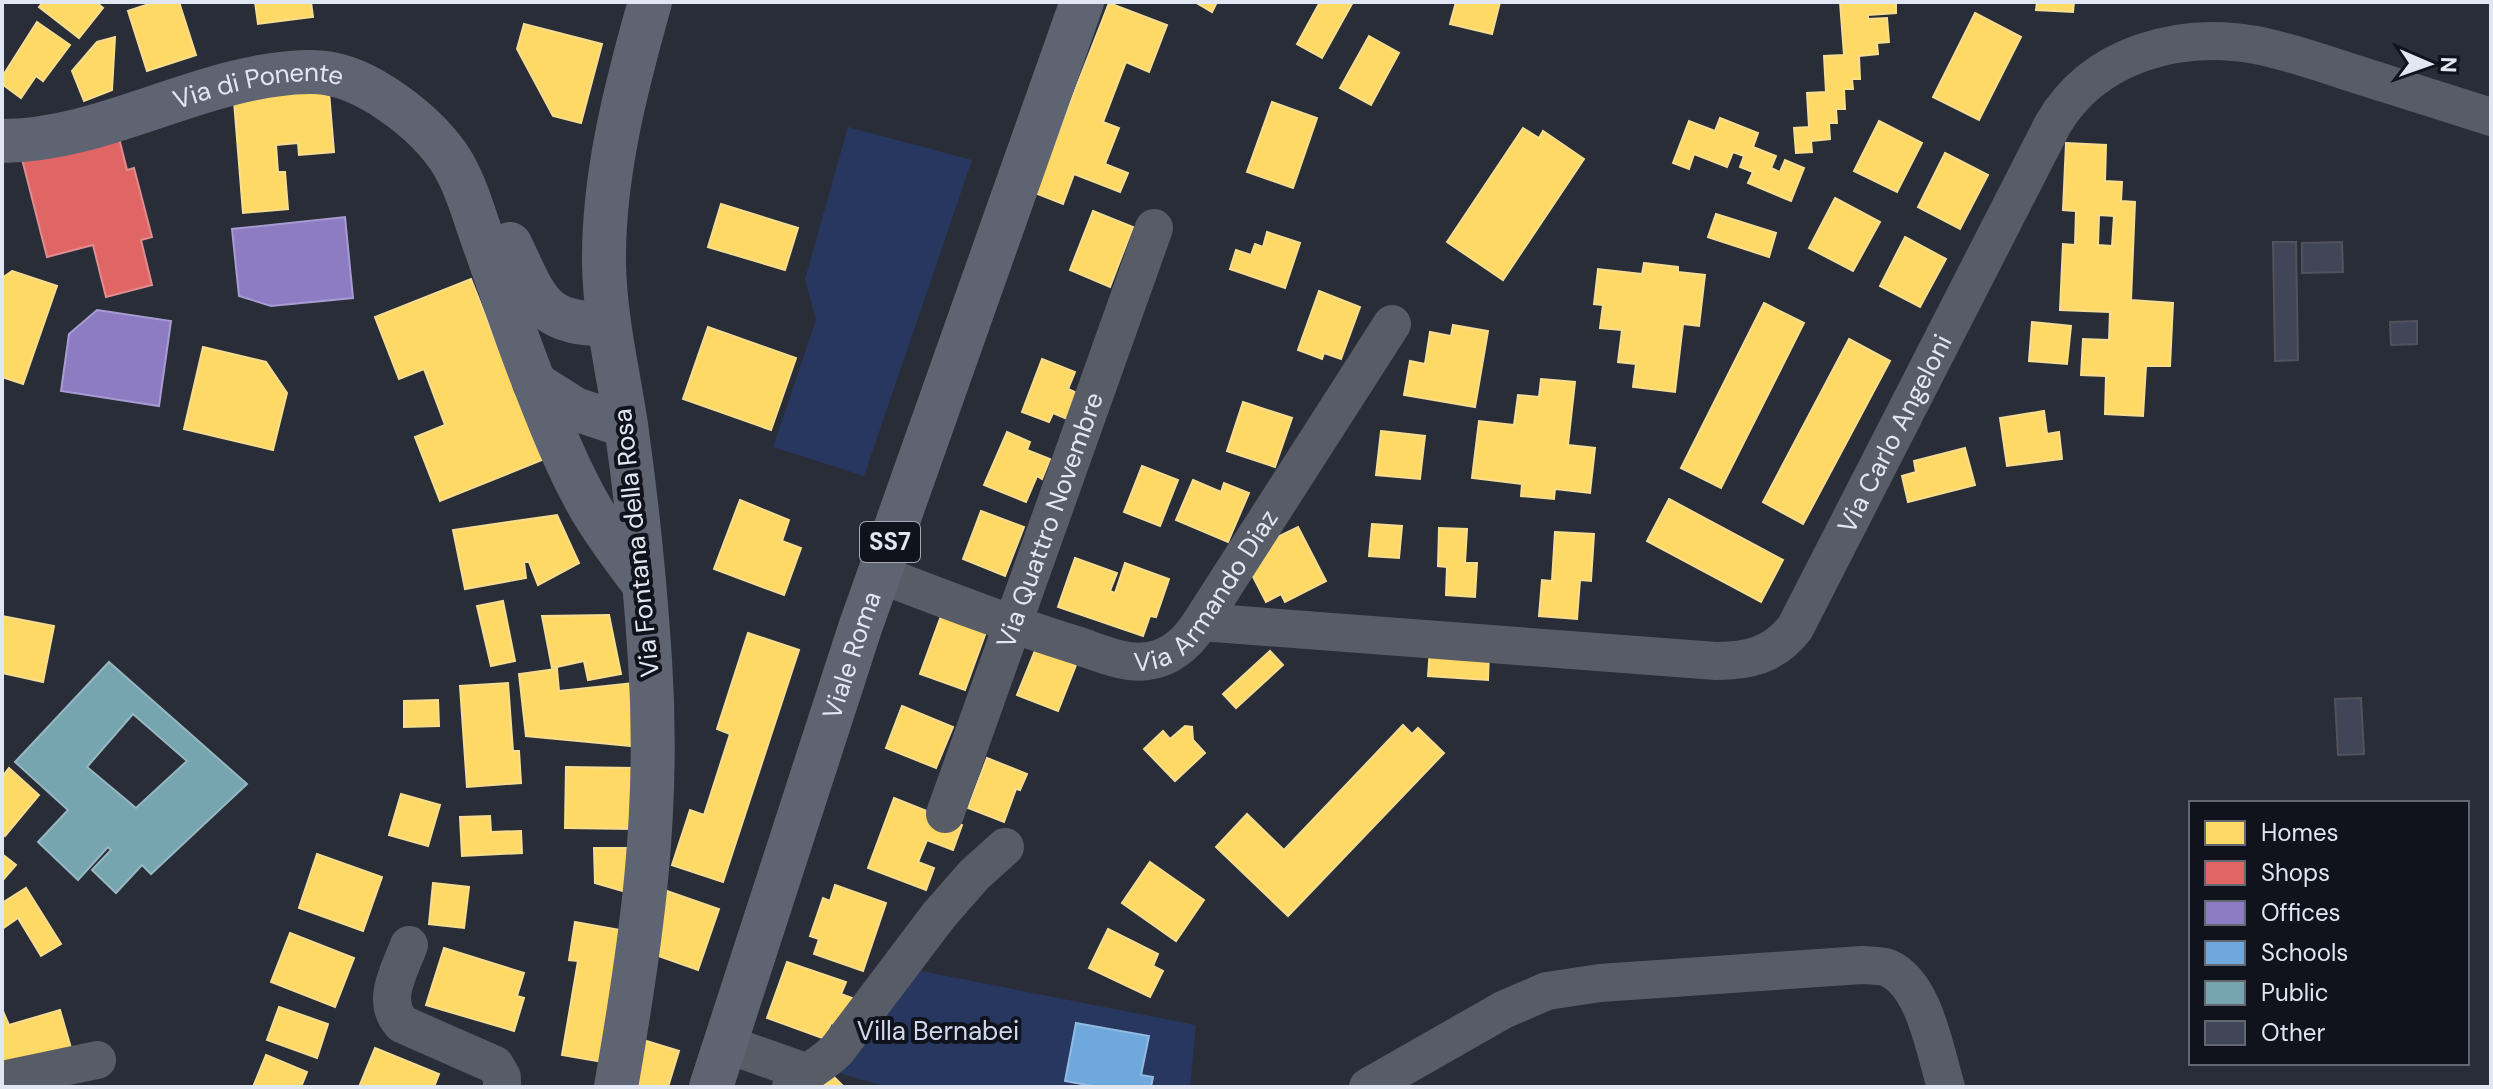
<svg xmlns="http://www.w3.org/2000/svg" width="2493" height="1089" viewBox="0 0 2493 1089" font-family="'DM Sans',sans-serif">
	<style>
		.green { fill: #28375f }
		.homes { fill: #ffd966; stroke: #f6dd90; stroke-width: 2; fill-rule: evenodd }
		.shops { fill: #e06666; stroke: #e08c90; stroke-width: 2 }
		.offices { fill: #8e7cc3; stroke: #a79cd1; stroke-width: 2 }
		.schools { fill: #6fa8dc; stroke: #91bbe3; stroke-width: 2 }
		.public { fill: #76a5af; stroke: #96b8c3; stroke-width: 2; fill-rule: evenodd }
		.building { fill: #404658; stroke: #50535c; stroke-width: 2 }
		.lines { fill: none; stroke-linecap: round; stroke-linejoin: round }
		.minor { stroke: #585c67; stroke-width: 38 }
		.major { stroke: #5f6473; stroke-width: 44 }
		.labels { text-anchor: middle; stroke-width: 8; stroke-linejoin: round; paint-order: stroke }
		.shield { fill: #10131c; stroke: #a2a7b2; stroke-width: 2 }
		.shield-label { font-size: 24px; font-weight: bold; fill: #e0e6f2 }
		.street-label { font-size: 26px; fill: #e0e6f2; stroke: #10131c }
		.park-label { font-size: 26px; fill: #d0d8ee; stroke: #10131c }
	</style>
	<rect width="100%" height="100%" fill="#292d37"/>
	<!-- green -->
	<g class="green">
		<polygon points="848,127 972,160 864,476 773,447 816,320 805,279"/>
		<polygon points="911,969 1196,1025 1190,1087 887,1087 833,1071"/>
	</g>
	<!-- homes -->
	<g class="homes">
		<polygon points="43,2 96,2 103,8 79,38 39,7"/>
		<polygon points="155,2 179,2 196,55 147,71 128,11"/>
		<polygon points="255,2 311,2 313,17 258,24"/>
		<polygon points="1195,2 1217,2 1212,12"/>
		<polygon points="1320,2 1353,2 1322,58 1297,44"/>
		<polygon points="1456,2 1500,2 1492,34 1450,24"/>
		<polygon points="1840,2 1896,2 1896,13 1868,15 1868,19 1887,18 1889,42 1877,43 1878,54 1859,56 1860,79 1852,79 1853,89 1844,89 1845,109 1836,109 1837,123 1829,123 1830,139 1811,141 1812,152 1796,153 1794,128 1809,127 1807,93 1826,92 1824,56 1844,55"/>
		<polygon points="2037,2 2074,2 2073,12 2036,10"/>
		<polygon points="1109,3 1167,25 1149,72 1126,62 1103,122 1119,128 1105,164 1128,173 1120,192 1074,174 1063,204 1035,193"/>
		<polygon points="1975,13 2021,37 1979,120 1933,97"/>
		<polygon points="37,22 70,45 43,81 36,76 21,98 2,84 2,77"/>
		<polygon points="524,24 602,44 581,123 553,116 517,49"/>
		<polygon points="1369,36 1399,53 1371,105 1340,88"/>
		<polygon points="115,37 112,90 84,101 72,71 97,42"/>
		<polygon points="328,80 334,152 299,155 298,143 276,145 278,172 285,172 288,209 243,213 233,89"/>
		<polygon points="1272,102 1317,118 1293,188 1247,172"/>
		<polygon points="1720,118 1758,133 1753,147 1776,156 1771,168 1780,172 1785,160 1804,168 1791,201 1748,183 1753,172 1740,167 1744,156 1733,152 1727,167 1694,154 1689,169 1673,163 1689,121 1715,131"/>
		<polygon points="1879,121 1922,143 1897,192 1854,171"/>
		<polygon points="1523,128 1539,138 1543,131 1584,159 1503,280 1447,242"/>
		<path d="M2066,143L2106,145L2105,181L2122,182L2121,201L2135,202L2131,300L2173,303L2170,366H2146L2143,416L2105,414L2106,376L2081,375L2083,339L2109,340L2110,312L2060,310L2063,244L2075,245L2076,211L2063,210ZM2099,215L2114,216L2112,246L2098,245Z"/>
		<polygon points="1945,153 1988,175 1960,229 1918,207"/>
		<polygon points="1835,198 1880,222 1853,271 1809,248"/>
		<polygon points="721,204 798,228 785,270 708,247"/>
		<polygon points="1093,211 1133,227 1110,287 1070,270"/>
		<polygon points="1716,214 1776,233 1769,257 1708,237"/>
		<polygon points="1267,232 1300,243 1285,288 1230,269 1236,250 1251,255 1255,244 1263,247"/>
		<polygon points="1905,237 1946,259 1920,307 1880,286"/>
		<polygon points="1644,263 1678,267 1678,272 1705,275 1699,326 1683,324 1675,392 1633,387 1636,364 1618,362 1622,330 1600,328 1603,305 1594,304 1598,269 1642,274"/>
		<polygon points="12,271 57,286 23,384 2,377 2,278"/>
		<polygon points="471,279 542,460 440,501 415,437 445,425 424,369 399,379 375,317"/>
		<polygon points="1319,291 1360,307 1341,359 1324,353 1322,359 1298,350"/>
		<polygon points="1764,303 1804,323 1721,488 1681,468"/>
		<polygon points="2032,322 2071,326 2067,364 2029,361"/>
		<polygon points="1453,325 1488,331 1475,407 1404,395 1410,361 1425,364 1430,332 1451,336"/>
		<polygon points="708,327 796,358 771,430 683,399"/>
		<polygon points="1849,339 1890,361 1803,524 1763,502"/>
		<polygon points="203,347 266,362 287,393 273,450 184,429"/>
		<polygon points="1042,359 1075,372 1068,389 1077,393 1067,419 1053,413 1049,422 1022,412"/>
		<polygon points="1541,379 1575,382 1568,445 1595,448 1590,493 1555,489 1554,499 1521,496 1522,484 1472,478 1479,421 1514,425 1518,395 1539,397"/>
		<polygon points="1243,402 1292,418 1275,467 1227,451"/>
		<polygon points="2044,411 2047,434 2059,432 2062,459 2007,466 2000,418"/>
		<polygon points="1381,431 1425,436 1420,479 1376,475"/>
		<polygon points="1007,432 1030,442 1027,450 1050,459 1042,479 1037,476 1026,502 984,485"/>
		<polygon points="1965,448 1975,485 1908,502 1902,476 1916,472 1914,461"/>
		<polygon points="1142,466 1178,480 1160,526 1124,512"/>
		<polygon points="1193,480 1221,492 1224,483 1249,493 1228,542 1176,520"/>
		<polygon points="1669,499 1783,560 1761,602 1647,541"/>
		<polygon points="740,500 789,520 782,541 801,548 784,595 714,569"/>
		<polygon points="981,511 1024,527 1005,576 963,559"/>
		<polygon points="557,515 579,563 538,585 529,562 524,562 526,578 465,589 453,530"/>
		<polygon points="1372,524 1402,526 1399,558 1369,556"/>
		<polygon points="1298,527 1326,581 1285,602 1281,594 1266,602 1249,569 1264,561 1257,547"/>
		<polygon points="1439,528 1467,529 1465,563 1477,563 1475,597 1446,595 1447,567 1438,566"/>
		<polygon points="1555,532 1594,534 1591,581 1580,580 1577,619 1539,616 1542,580 1552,581"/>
		<polygon points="1075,558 1117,573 1110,591 1115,593 1125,563 1169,579 1156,617 1150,616 1143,636 1058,607"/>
		<polygon points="503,601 515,661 491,666 477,606"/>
		<polygon points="609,615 621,674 588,680 584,661 552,668 542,616"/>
		<polygon points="2,616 54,626 43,682 2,673"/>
		<polygon points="941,616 986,632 965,690 920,674"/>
		<polygon points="748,633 799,650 723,882 672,865 690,810 704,815 730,734 717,729"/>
		<polygon points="1036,648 1076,665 1058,711 1017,695"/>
		<polygon points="1430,648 1489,651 1488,680 1428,676"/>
		<polygon points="1270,651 1283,665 1236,708 1223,694"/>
		<polygon points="557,669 559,691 633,683 640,747 526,736 519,674"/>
		<polygon points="508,683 513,751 519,751 521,783 467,787 460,686"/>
		<polygon points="438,700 439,726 404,727 404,701"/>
		<polygon points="902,706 953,727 936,768 886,748"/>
		<polygon points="1403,725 1412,734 1418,728 1444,753 1288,916 1216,847 1247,814 1284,850"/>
		<polygon points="1185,726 1192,727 1193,740 1205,753 1175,781 1144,749 1163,731 1170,739"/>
		<polygon points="987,758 1027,774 1020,790 1016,789 1004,822 968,808"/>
		<polygon points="566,767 634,768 633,829 565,828"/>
		<polygon points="9,768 39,795 5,836 2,833 2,777"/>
		<polygon points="401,794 440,805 428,846 389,835"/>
		<polygon points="894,798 962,825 953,850 927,840 918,862 934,868 926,890 868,868"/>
		<polygon points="490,816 491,832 521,831 522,853 462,856 460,817"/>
		<polygon points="594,848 636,848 636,895 595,883"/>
		<polygon points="2,854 16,865 2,881"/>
		<polygon points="317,854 382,877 363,931 299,908"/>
		<polygon points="1150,862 1204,900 1176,941 1122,903"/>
		<polygon points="433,883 469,887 464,928 429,924"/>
		<polygon points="835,885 886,903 863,971 814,954 819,939 810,936 823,898 830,901"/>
		<polygon points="26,888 61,944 41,956 18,918 2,929 2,903"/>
		<polygon points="664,890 719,909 698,970 644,951"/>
		<polygon points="575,922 637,933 615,1064 562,1055 578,961 569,960"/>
		<polygon points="1108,929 1158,954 1153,966 1163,971 1150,997 1089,968"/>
		<polygon points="290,933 354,958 335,1007 271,982"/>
		<polygon points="444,948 524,973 517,996 524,998 514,1031 426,1005"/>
		<polygon points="787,962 846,982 841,994 855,999 845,1028 831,1023 825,1039 767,1018"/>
		<polygon points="279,1007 328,1024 317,1058 267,1040"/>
		<polygon points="2,1009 9,1025 60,1010 71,1048 2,1067"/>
		<polygon points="640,1039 679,1051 668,1087 624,1087"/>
		<polygon points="375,1048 439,1074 434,1087 359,1087"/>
		<polygon points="266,1055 307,1072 301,1087 253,1087"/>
		<polygon points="833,1076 844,1087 822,1087"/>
	</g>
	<!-- shops -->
	<polygon class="shops" points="118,134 127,170 134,168 152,237 141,240 152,285 106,297 93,245 47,257 22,159"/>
	<!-- offices -->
	<g class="offices">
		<polygon points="345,217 353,298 271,306 239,296 232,229"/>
		<polygon points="97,310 171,321 159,406 61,391 69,334"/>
	</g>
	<!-- schools -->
	<polygon class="schools" points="1076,1023 1149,1036 1141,1075 1153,1077 1151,1087 1098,1087 1065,1081"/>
	<!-- public -->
	<path class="public" d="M109,662L247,784L151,874L142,865L116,893L92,870L111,850L108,847L78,880L38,842L68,810L15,762ZM133,714L187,761L136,808L87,767Z"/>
	<!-- building -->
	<g class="building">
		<polygon points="2273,242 2296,242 2298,360 2275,361"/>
		<polygon points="2342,242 2343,272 2302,273 2302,243"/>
		<polygon points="2417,321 2417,344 2391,345 2390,322"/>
		<polygon points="2361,698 2364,754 2338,755 2335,699"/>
	</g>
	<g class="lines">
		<!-- minor -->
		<g class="minor">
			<path id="s1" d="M879,574C944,599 1009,624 1076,645C1098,652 1125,665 1148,661C1172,658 1188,642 1201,622L1392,324"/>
			<path id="s2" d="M1201,622L1716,661C1749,661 1774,655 1795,628L2053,124C2094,54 2179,31 2256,45C2292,52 2327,65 2362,76C2405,90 2448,103 2491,117"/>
			<path id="s3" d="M945,814L1154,228"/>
			<path d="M409,945C400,970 380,1001 402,1024L495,1065L502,1077V1087"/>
			<polyline points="726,1044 805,1072"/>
			<polyline points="2,1080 97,1060"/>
			<path d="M791,1087C805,1072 822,1065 837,1050L939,915L974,875L1005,847"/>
			<path d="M1368,1087L1503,1010L1547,991L1600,983L1862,965C1871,966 1880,965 1888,968C1925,984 1935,1052 1946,1087"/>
		</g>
		<!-- major -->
		<g class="major">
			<path id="s4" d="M2,141C106,141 203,74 308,72C335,71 358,81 381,95C406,111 431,132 448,156C465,181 473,212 483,240C500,287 515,335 534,382C551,426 570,474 594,514C609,538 626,561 643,583"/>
			<path d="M510,244C537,299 539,325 609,324"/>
			<polyline points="534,383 575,409 626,426"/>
			<path d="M616,1087C642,939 660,811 650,660C645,582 637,503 626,425C618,372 605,318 604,264C603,175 626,87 650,2"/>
			<path id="s5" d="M711,1087L860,628L1082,2"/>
		</g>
	</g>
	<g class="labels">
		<!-- shield labels -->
		<rect class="shield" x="860" y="522" width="60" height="40" rx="6"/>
		<g class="shield-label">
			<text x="890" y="550">SS7</text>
		</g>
		<!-- street labels -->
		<g class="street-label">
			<text dy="9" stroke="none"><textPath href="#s4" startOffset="264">Via di Ponente</textPath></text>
			<text dy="9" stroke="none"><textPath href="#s2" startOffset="824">Via Carlo Angeloni</textPath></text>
			<text dy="9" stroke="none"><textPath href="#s3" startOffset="312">Via Quattro Novembre</textPath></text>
			<text transform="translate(636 543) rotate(-96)" y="9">Via Fontana della Rosa</text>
			<text dy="9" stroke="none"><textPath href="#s1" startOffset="376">Via Armando Diaz</textPath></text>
			<text dy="9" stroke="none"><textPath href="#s5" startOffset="454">Viale Roma</textPath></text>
		</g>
		<!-- park labels -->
		<g class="park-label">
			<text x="938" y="1040">Villa Bernabei</text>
		</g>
	</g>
	<!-- border -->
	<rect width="2493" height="1089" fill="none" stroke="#e0e6f2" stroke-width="8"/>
	<!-- legend -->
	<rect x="2189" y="801" width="280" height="264" fill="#10131c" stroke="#636772" stroke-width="2"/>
	<rect x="2205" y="821" width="40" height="24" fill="#ffd966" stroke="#636772" stroke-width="2"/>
	<text x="2261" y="841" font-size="24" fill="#e0e6f2">Homes</text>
	<rect x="2205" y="861" width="40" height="24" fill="#e06666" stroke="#636772" stroke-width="2"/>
	<text x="2261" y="881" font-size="24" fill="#e0e6f2">Shops</text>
	<rect x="2205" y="901" width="40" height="24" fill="#8e7cc3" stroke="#636772" stroke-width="2"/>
	<text x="2261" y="921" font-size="24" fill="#e0e6f2">Offices</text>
	<rect x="2205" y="941" width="40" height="24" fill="#6fa8dc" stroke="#636772" stroke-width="2"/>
	<text x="2261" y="961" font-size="24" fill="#e0e6f2">Schools</text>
	<rect x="2205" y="981" width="40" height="24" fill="#76a5af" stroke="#636772" stroke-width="2"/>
	<text x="2261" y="1001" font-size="24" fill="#e0e6f2">Public</text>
	<rect x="2205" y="1021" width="40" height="24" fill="#404658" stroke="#636772" stroke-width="2"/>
	<text x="2261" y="1041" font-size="24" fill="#e0e6f2">Other</text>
	<!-- north arrow -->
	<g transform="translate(2429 64) rotate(92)" stroke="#10131c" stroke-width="6" paint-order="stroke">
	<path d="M0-6L14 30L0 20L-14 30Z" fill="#e0e6f2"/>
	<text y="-12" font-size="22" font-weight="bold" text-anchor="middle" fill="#e0e6f2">N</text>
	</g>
</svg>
